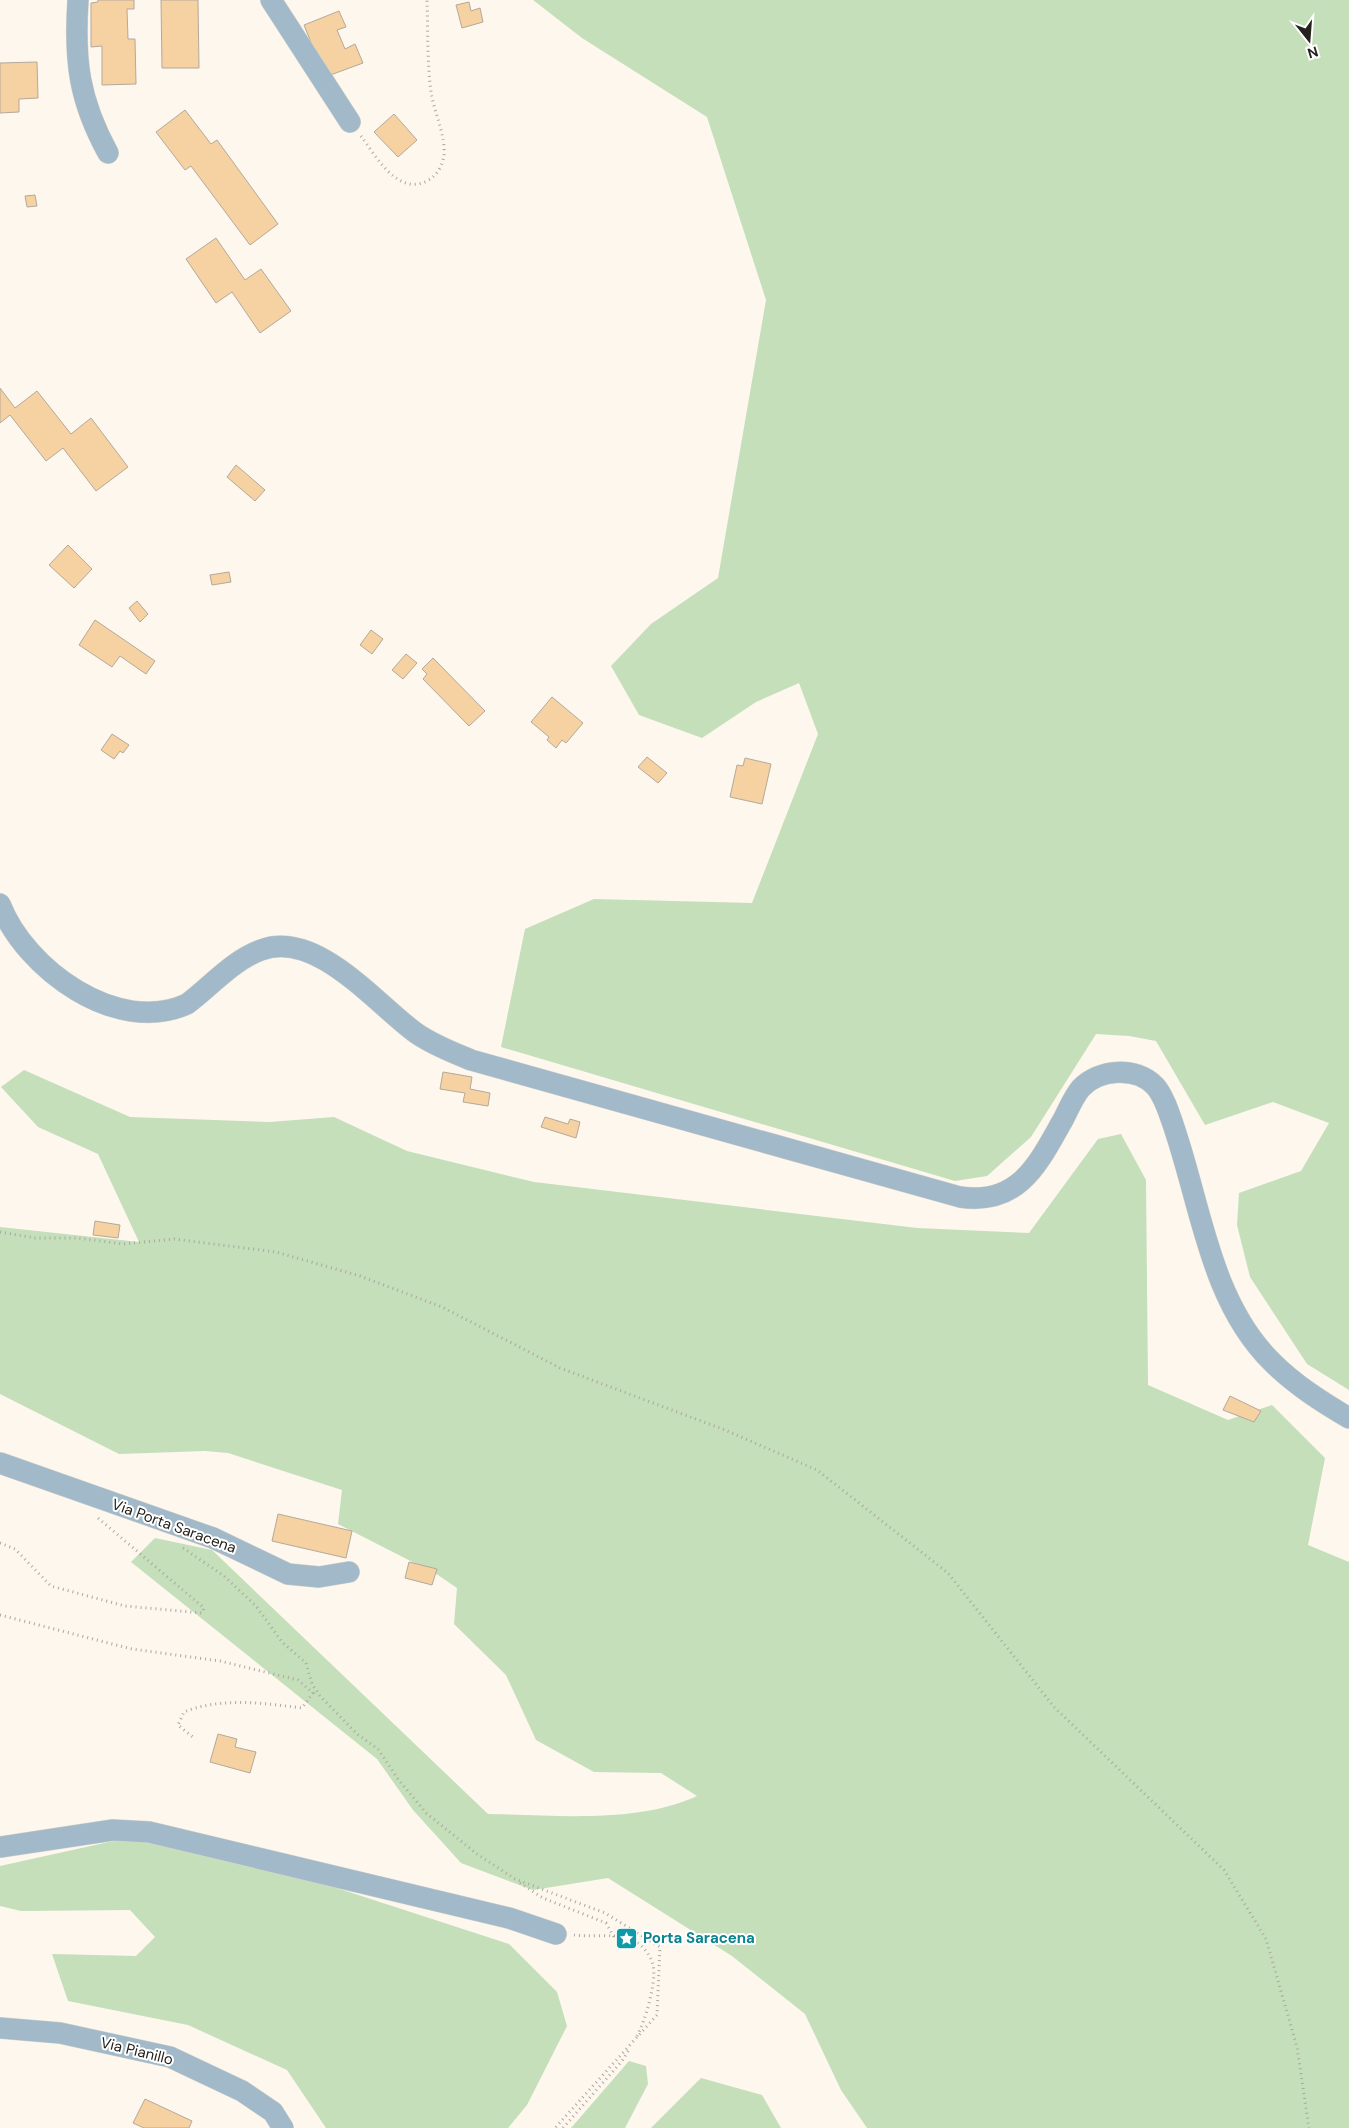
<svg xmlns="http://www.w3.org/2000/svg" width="1349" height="2128" viewBox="0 0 1349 2128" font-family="'DM Sans',sans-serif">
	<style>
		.green { fill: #c4dfb9 }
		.building { fill: #f6d1a1; stroke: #b3a99c }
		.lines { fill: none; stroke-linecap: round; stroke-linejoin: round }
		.minor-casing { stroke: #dad5cc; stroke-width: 22 }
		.path { stroke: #aca7a0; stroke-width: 3; stroke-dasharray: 1 4; stroke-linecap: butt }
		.minor { stroke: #a2b9c9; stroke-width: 21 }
		.labels { text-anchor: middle; stroke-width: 4; stroke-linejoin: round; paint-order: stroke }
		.street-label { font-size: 15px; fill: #25211c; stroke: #fff }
		.culture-label { font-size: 15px; font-weight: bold; fill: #0d838f; stroke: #fff; text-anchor: start }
	</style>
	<rect width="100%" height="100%" fill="#fdf7ee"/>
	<!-- green -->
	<g class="green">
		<polygon points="533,0 1349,0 1349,1390 1307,1364 1250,1277 1237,1225 1239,1193 1301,1171 1329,1123 1273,1102 1205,1125 1156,1041 1129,1036 1096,1034 1031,1137 987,1176 955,1181 501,1047 525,929 594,899 752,903 818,734 799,683 756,702 702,738 639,715 611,666 651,624 718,578 766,300 707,117 582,38"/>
		<path d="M24,1070L130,1117L270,1122L334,1117L407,1151L534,1182L917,1228L1029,1233L1098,1139L1121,1134L1146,1180L1148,1385L1228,1420L1272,1405L1325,1458L1308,1545L1349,1562V2128H867L841,2090L805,2014L732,1956L608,1878L533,1890L461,1863L413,1810L377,1759L131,1562L155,1538L212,1550L488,1814C554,1815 637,1824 697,1796L661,1773L594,1772L536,1740L506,1675L454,1624L457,1588L438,1575L338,1524L342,1490L228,1453L205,1451L119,1454L0,1394V1227L139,1242L98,1154L38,1127L1,1087Z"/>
		<polygon points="127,1838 306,1878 509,1944 557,1992 567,2026 527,2105 508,2128 326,2128 287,2070 188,2025 68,2001 52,1954 136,1956 155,1937 130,1910 21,1911 0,1906 0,1866"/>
		<polygon points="629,2061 646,2066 648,2084 625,2128 571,2128"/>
		<polygon points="701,2078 762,2095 781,2128 651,2128"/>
	</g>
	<!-- building -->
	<g class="building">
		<polygon points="98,0 134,0 134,9 127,9 128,39 135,39 136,84 102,85 102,46 91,47 91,3 98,2"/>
		<polygon points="161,0 198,0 199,68 162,68"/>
		<polygon points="469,2 471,11 480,8 483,22 462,28 456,5"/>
		<polygon points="339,11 346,27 337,30 345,49 355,44 363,63 325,77 304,25"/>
		<polygon points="37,62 38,98 19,99 19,112 0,113 0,63"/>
		<polygon points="185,110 211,144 217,140 278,224 250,245 191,166 185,170 156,132"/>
		<polygon points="394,114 417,140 398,157 374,132"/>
		<polygon points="35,195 37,206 27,207 25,196"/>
		<polygon points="216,238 245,280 261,269 291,311 260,333 232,292 216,303 186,259"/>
		<polygon points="0,388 15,408 37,391 71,434 91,418 128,467 96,491 63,448 46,461 10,415 0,423"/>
		<polygon points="236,465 265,490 255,501 227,477"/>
		<polygon points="68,545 92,569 74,588 49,565"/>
		<polygon points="229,572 231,582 212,585 210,575"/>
		<polygon points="137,601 148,614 140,622 129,608"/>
		<polygon points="95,620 155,661 146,674 120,656 112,667 79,645"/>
		<polygon points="371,630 383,639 372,654 360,645"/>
		<polygon points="406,654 417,663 403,679 392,670"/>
		<polygon points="433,658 485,711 469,726 423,679 427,674 422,669"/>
		<polygon points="552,697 583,723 566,743 562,740 556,748 547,740 549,737 531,722"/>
		<polygon points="112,734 129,745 123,753 120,751 114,759 101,750"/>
		<polygon points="647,757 667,773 658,783 638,767"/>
		<polygon points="745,758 771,764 762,804 730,797 737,765 743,766"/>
		<polygon points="443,1072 472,1077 470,1089 490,1093 488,1106 463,1102 465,1093 440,1089"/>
		<polygon points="545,1117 568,1124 570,1119 580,1122 576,1138 541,1127"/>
		<polygon points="95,1221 120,1225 118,1238 93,1235"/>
		<polygon points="1230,1396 1261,1411 1254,1422 1223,1410"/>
		<polygon points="278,1514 352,1531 346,1558 272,1541"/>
		<polygon points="409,1562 437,1569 432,1585 405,1578"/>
		<polygon points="218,1734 237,1739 235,1747 256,1752 250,1773 210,1762"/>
		<polygon points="145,2099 192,2121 189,2128 144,2128 133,2123"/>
	</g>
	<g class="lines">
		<defs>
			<g id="minor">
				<path d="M78,0C74,61 79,100 108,153"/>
				<polyline points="271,0 350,122"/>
				<path d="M0,904C25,969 117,1036 187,1004C210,987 233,960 261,950C316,929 376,1004 416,1033C433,1045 452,1052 471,1060L960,1197C1020,1206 1039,1162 1064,1118C1069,1108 1074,1096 1081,1088C1099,1069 1136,1066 1155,1086C1160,1091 1163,1098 1166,1105C1200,1190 1205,1296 1272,1362C1295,1385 1322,1402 1349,1418"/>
				<polyline points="0,1463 213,1538 288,1574 319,1577 349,1572"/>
				<polyline points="0,1847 113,1830 149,1832 509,1918 556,1934"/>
				<polyline points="0,2028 60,2033 170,2057 242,2091 273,2112 283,2128"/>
			</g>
		</defs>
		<!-- minor casing -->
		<use href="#minor" class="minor-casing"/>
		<!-- path -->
		<g class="path">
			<path d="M361,136C376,156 397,196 427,181C437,176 442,166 444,156C446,136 434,112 431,92C427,62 428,30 427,0"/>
			<polyline points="0,1232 35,1238 78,1238 123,1244 174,1239 276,1252 360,1276 442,1307 560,1368 725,1430 817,1470 948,1573 1054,1707 1224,1870 1266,1939 1297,2047 1309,2128"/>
			<polyline points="0,1543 15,1549 51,1586 125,1606 202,1613 204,1608 98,1518"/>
			<polyline points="183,1548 224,1576 256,1606 282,1642 306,1663 312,1684 320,1696 357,1734 378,1749 398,1779 426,1813 477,1854 515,1879 605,1913 660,1947 657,2015 555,2128"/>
			<path d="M0,1615L132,1649L220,1661L298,1680L313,1693L302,1708C262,1703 222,1697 184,1712L178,1725L194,1738"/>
			<polyline points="520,1883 543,1898 606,1923 614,1937"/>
			<path d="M574,1935C588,1937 615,1934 628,1938C640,1942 650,1953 653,1965C657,1981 645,2022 637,2036"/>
			<polyline points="563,2128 622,2061 630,2048"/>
		</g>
		<!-- minor -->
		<use href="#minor" class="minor"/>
	</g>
	<!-- icons -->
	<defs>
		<symbol id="sight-square" viewBox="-11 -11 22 22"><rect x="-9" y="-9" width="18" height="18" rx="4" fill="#0f9aa8" stroke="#fff"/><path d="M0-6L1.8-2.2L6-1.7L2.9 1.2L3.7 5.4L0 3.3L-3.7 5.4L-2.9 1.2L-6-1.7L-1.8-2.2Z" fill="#fff"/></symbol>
	</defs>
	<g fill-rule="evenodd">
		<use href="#sight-square" x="614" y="1926" width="25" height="25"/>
	</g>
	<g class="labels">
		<!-- street labels -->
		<g class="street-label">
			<text transform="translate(174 1526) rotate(20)" y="5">Via Porta Saracena</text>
			<text transform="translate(137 2051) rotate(14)" y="5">Via Pianillo</text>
		</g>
		<!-- culture labels -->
		<g class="culture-label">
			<text x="643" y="1943">Porta Saracena</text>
		</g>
	</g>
	<!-- north arrow -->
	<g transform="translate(1309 40) rotate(163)" stroke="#ffffff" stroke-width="4" paint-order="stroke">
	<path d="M0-4L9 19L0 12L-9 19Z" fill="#25211c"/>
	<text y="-8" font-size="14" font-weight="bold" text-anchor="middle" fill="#25211c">N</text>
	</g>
</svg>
